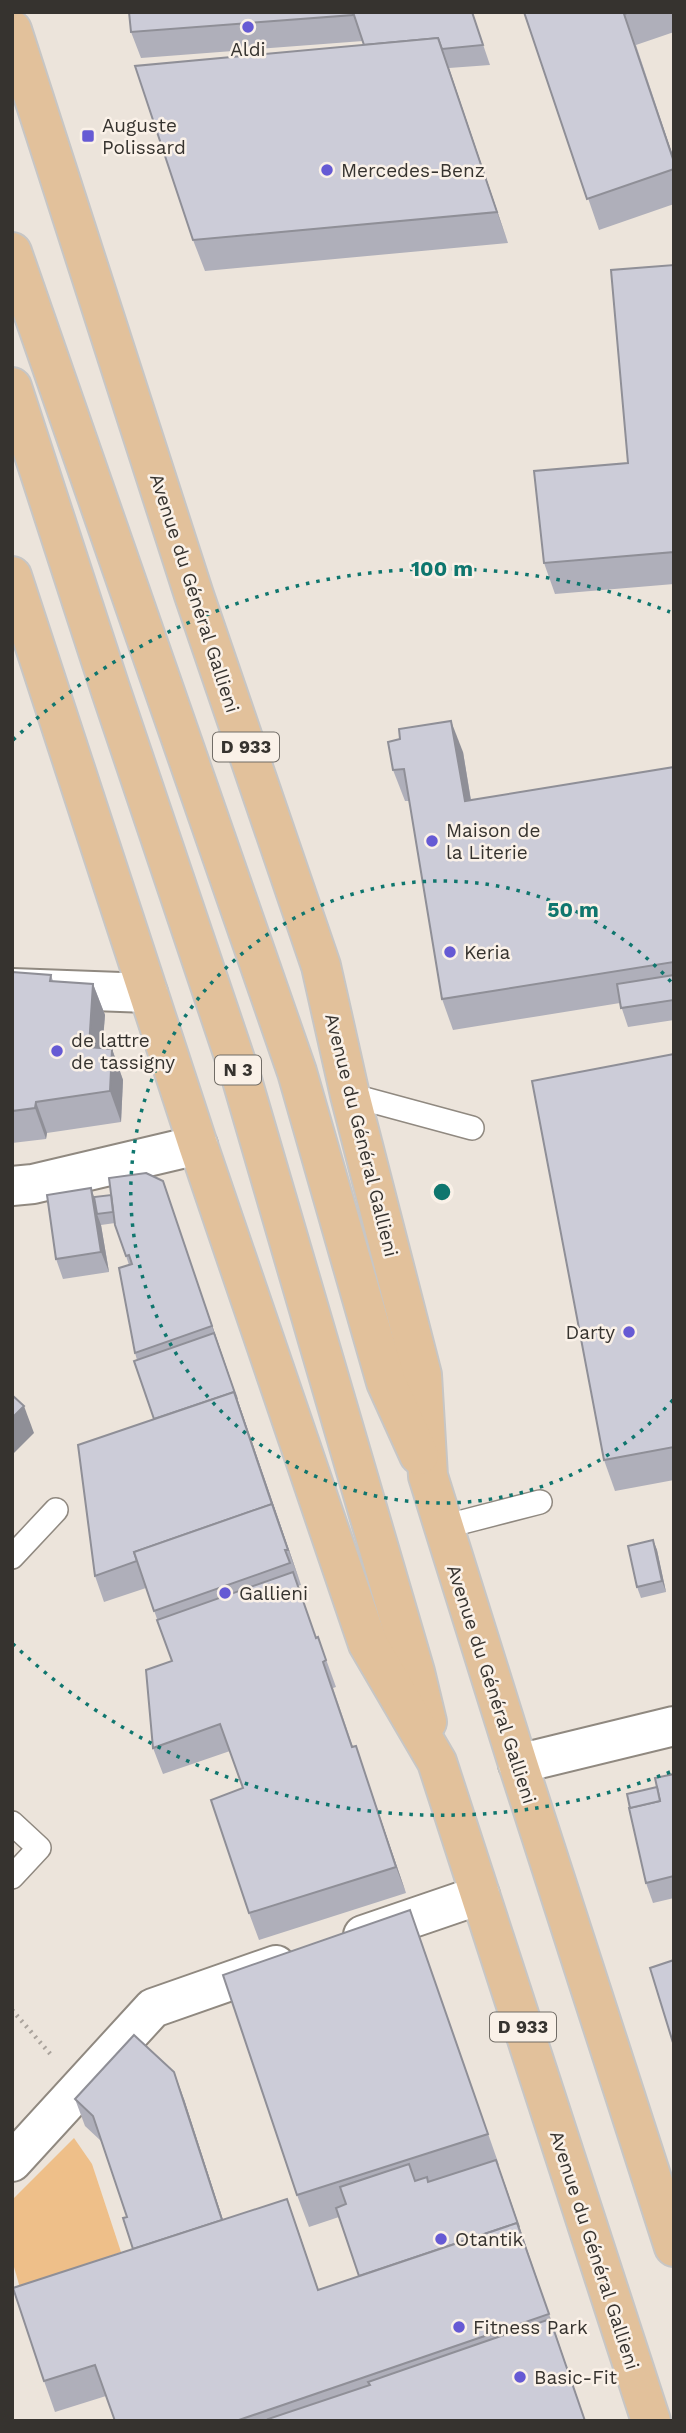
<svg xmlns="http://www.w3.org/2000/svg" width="686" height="2433" viewBox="0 0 686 2433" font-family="'Work Sans',sans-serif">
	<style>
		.green { fill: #eebf89 }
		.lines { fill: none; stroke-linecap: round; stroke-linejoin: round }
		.lane-casing { stroke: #908980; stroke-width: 26 }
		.street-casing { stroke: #908980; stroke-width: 42 }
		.primary-casing { stroke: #c7c6c5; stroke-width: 42 }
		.path { stroke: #aaa39c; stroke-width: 4.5; stroke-dasharray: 2 5; stroke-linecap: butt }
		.lane { stroke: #fff; stroke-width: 23 }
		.street { stroke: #fff; stroke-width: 38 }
		.primary { stroke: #e2c19b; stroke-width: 38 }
		.wall { fill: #afafba }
		.shaded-wall { fill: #8f8f97 }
		.building { fill: #ccccd8; stroke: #8f8f97; stroke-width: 2 }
		.ring { fill: none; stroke: #0f766e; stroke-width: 3.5; stroke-dasharray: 3.5 7 }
		.poi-dot { fill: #665ad4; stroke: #faf1e8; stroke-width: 2.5 }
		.labels { text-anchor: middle; stroke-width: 5; stroke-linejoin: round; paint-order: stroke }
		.shield { fill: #faf1e8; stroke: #716c66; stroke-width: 2 }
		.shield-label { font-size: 18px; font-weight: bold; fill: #36332f }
		.poi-label { font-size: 19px; fill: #36332f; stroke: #faf1e8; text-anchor: start }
		.street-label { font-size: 19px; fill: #36332f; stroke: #faf1e8 }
		.centre { fill: #0f766e; stroke: #faf1e8; stroke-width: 3.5 }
		.ring-label { font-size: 21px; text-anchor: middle; font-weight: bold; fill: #0f766e; stroke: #faf1e8; stroke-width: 5; stroke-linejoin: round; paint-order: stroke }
	</style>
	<rect width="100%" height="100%" fill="#ece4db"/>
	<!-- green -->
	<polygon class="green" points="74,2138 92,2164 121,2252 20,2288 12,2260 12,2200"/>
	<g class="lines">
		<defs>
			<g id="lane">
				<polyline points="350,1095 472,1128"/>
				<polyline points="443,1527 540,1502"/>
				<polyline points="12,1557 56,1510"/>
				<polyline points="12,1823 39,1848 12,1877"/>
			</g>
			<g id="street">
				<polyline points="12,988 148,993"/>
				<polyline points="12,1186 33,1184 198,1145"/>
				<polyline points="518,1764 674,1726"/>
				<polyline points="363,1935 480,1895"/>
				<polyline points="12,2162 153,2008 276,1965"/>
			</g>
			<g id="primary">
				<polyline points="12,30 194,595 321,966 350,1095 422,1375 428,1476 518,1764 674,2247"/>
				<polyline points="12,252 297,1072 386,1382 419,1455"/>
				<polyline points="12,387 110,688 242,1080 415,1672 427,1722"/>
				<polyline points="12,576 198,1145 368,1644 437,1762 651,2421"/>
			</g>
		</defs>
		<!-- lane casing -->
		<use href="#lane" class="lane-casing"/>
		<!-- street casing -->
		<use href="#street" class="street-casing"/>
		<!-- primary casing -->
		<use href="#primary" class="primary-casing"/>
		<!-- path -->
		<polyline class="path" points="12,2010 53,2057"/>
		<!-- lane -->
		<use href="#lane" class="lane"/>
		<!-- street -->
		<use href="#street" class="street"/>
		<!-- primary -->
		<use href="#primary" class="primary"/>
	</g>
	<!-- wall -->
	<g class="wall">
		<polygon points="129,12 472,12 490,65 449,68 508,243 205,271 193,240 364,45 363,41 141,58 131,32"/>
		<polygon points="524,12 674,12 674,32 636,45 674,159 674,204 599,230"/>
		<polygon points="674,265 674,584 555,594 544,563 628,463"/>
		<polygon points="463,752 471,800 674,767 674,1020 628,1027 620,1003 453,1030 442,999 409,801 405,801 393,770"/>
		<polygon points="12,972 51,975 53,981 93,984 105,1015 102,1048 112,1049 123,1080 121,1122 47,1133 46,1139 12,1143"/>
		<polygon points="674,1054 674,1480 615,1491 604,1460"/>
		<polygon points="94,1197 172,1208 301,1585 298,1586 302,1598 316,1638 318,1637 336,1687 333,1688 353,1747 356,1746 365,1773 406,1893 259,1940 249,1913 243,1788 230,1751 163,1774 153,1748 172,1661 146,1588 104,1602 95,1576 154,1419 135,1353 129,1265 115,1223 101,1225 109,1272 63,1279 56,1259"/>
		<polygon points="653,1540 657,1550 666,1592 641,1598 637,1587"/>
		<polygon points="674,1774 674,1898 653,1903 646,1883 657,1787"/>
		<polygon points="410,1910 499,2165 498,2165 585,2421 115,2421 106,2396 55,2412 44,2381 133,2249 127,2217 101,2141 85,2126 75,2099 184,2099 223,2220 298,2230 318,2290 359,2276 339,2217 309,2227 297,2195"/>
	</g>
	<!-- shaded-wall -->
	<g class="shaded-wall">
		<polygon points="624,14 674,159 674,162"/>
		<polygon points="438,38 449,69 508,243 497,212"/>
		<polygon points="451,721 463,752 476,832 465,801"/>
		<polygon points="93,984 105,1015 100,1078 89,1047"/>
		<polygon points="112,1049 123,1080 121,1122 110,1091"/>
		<polygon points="36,1102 47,1133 46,1139 35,1108"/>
		<polygon points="163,1181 172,1208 301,1585 272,1504 275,1513"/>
		<polygon points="91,1188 98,1208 97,1214 101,1225 109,1272 101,1252"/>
		<polygon points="24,1406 34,1433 12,1455 12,1418"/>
		<polygon points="653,1540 657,1550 666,1592 662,1581"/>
		<polygon points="356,1746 365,1773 406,1893 396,1867"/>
		<polygon points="174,2072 184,2099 233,2251 223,2224"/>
		<polygon points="496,2160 506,2187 585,2421"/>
		<polygon points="287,2199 298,2230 329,2321 318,2290"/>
	</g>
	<!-- building -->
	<g class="building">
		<polygon points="129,12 352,12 353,15 131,32"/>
		<polygon points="353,12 472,12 483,45 442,49 438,38 364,45"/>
		<polygon points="524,12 630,12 624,14 674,162 674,169 587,199"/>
		<polygon points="438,38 497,212 193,240 135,66"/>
		<polygon points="674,265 674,552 544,563 534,471 628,463 611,270"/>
		<polygon points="451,721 465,801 674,767 674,962 442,999 404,769 393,770 388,742 400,739 399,729"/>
		<polygon points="12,972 51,975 50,981 93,984 89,1047 112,1049 110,1091 36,1102 35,1108 12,1111"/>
		<polygon points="674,975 674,1000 621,1008 617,984"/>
		<polygon points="674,1054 674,1447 604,1460 532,1081"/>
		<polygon points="146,1173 163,1181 212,1326 135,1353 119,1268 132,1264 129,1255 126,1256 115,1225 109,1178"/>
		<polygon points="91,1188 101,1252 56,1259 47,1195"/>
		<polygon points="111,1195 113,1212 97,1214 94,1197"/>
		<polygon points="214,1333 237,1399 234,1392 154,1419 134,1361"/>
		<polygon points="234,1392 275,1513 272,1504 134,1552 137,1561 95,1576 78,1445"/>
		<polygon points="12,1395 24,1406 12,1418"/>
		<polygon points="272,1504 288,1550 285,1550 290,1563 154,1611 134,1552"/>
		<polygon points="653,1540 662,1581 637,1587 628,1546"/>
		<polygon points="293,1572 316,1638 318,1637 326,1660 323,1662 352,1747 356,1746 396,1867 249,1913 211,1800 243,1788 220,1724 153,1748 146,1670 172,1661 157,1620"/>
		<polygon points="674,1774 674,1876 646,1883 629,1808 660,1801 655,1778"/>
		<polygon points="657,1787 660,1801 630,1808 627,1794"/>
		<polygon points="410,1910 488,2134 297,2195 223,1975"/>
		<polygon points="674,1960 674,2046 650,1968"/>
		<polygon points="134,2035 174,2072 222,2220 133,2249 123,2218 127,2217 93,2116 75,2099"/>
		<polygon points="496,2160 519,2227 517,2223 359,2276 336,2208 346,2204 340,2187 409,2164 415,2181 427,2177 428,2182"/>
		<polygon points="287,2199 318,2290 517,2223 549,2314 236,2421 115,2421 95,2365 44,2381 13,2288"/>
		<polygon points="550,2319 585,2421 269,2421 268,2419 370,2385 368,2382"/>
	</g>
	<!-- distance rings -->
	<g class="ring">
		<path d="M673 1400A311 311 0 1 1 673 984"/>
		<path d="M670 1772A623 623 0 0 1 13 1644M13 740A623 623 0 0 1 670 612"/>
	</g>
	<!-- markers -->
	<g class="poi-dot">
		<circle cx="248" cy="27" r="7"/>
		<rect x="81" y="129" width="14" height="14" rx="3.5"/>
		<circle cx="327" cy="170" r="7"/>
		<circle cx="432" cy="841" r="7"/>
		<circle cx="450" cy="952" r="7"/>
		<circle cx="57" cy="1051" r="7"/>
		<circle cx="629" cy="1332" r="7"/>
		<circle cx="225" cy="1593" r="7"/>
		<circle cx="441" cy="2239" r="7"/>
		<circle cx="459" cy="2327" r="7"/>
		<circle cx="520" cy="2377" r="7"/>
	</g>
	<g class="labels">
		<!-- shield labels -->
		<g class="shield">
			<rect x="213" y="732.5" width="66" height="29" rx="5"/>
			<rect x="215" y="1055.5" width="46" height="29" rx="5"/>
			<rect x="490" y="2012.5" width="66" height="29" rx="5"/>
		</g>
		<g class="shield-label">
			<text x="246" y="753">D 933</text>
			<text x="238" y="1076">N 3</text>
			<text x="523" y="2033">D 933</text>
		</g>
		<!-- poi labels -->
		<g class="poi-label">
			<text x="248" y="56" text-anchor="middle">Aldi</text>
			<text x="102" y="132">Auguste<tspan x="102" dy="22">Polissard</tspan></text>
			<text x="341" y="177">Mercedes-Benz</text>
			<text x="446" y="837">Maison de<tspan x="446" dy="22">la Literie</tspan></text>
			<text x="464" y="959">Keria</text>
			<text x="71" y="1047">de lattre<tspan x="71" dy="22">de tassigny</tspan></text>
			<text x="615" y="1339" text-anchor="end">Darty</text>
			<text x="239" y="1600">Gallieni</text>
			<text x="455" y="2246">Otantik</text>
			<text x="473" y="2334">Fitness Park</text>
			<text x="534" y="2384">Basic-Fit</text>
		</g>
		<!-- street labels -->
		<g class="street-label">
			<text transform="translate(195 593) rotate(72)" y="7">Avenue du Général Gallieni</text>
			<text transform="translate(362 1135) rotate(76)" y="7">Avenue du Général Gallieni</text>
			<text transform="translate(492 1684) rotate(72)" y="7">Avenue du Général Gallieni</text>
			<text transform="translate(595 2250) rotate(72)" y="7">Avenue du Général Gallieni</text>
		</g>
	</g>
	<circle cx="442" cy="1192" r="10" class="centre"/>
	<g class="ring-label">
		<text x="442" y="576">100 m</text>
		<text x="573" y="917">50 m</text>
	</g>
	<!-- border -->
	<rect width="686" height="2433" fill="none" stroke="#36332f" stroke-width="28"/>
</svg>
